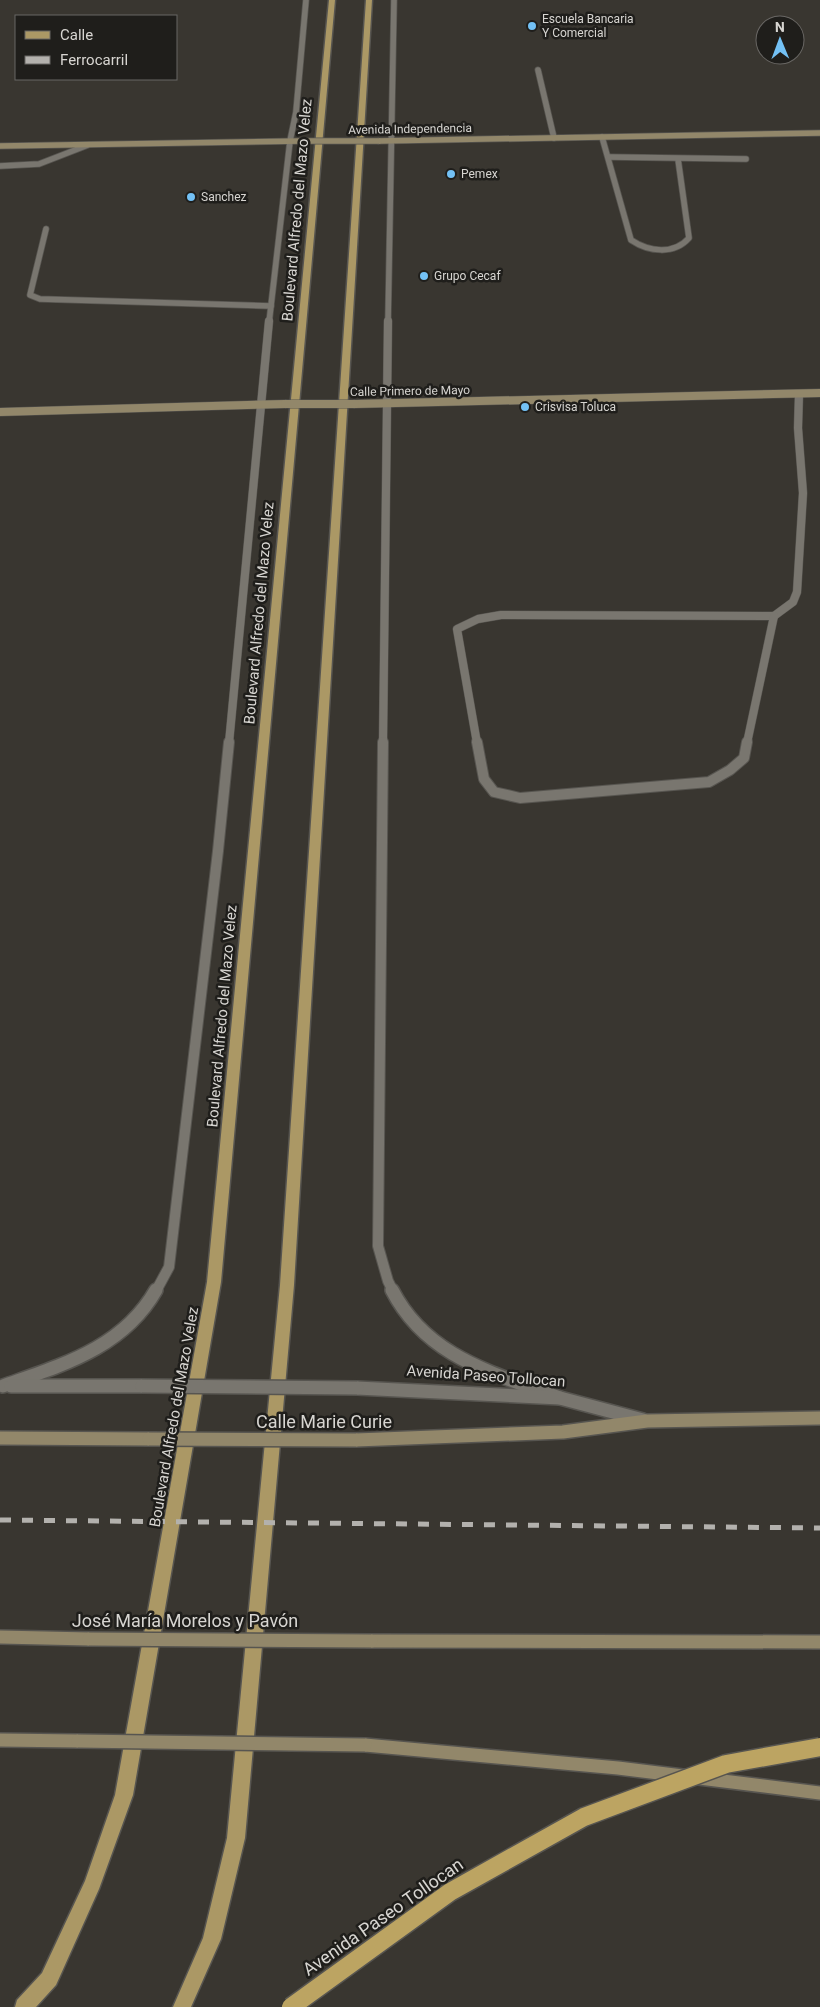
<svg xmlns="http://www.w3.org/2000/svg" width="820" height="2007" viewBox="0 0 820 2007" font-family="Roboto,sans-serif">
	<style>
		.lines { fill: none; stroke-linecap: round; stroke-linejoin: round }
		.service-far2-casing { stroke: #575550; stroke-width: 7 }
		.service-far1-casing { stroke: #575550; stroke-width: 9 }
		.service-casing { stroke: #575550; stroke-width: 12 }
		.tertiary-far3-casing { stroke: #575550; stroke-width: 7 }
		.tertiary-far2-casing { stroke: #575550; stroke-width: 9 }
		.tertiary-far1-casing { stroke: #575550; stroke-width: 12 }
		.tertiary-casing { stroke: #575550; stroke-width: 16 }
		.secondary-far2-casing { stroke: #575550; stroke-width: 7 }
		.secondary-far1-casing { stroke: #575550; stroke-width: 9 }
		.secondary-casing { stroke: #575550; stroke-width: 16 }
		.primary-casing { stroke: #575550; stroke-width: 3 }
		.service-far2 { stroke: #79766f; stroke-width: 5.5 }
		.service-far1 { stroke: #79766f; stroke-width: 8 }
		.service { stroke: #79766f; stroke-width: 10 }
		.tertiary-far3 { stroke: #79766f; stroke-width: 5.5 }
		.tertiary-far2 { stroke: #79766f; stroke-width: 8 }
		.tertiary-far1 { stroke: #79766f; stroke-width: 10 }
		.tertiary { stroke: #79766f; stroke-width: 13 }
		.secondary-far2 { stroke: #92876a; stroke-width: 5.5 }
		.secondary-far1 { stroke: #92876a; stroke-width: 8 }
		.secondary { stroke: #92876a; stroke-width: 13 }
		.primary { fill: #ab9865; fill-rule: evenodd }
		.rail { stroke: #b3b1ad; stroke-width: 5; stroke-dasharray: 11 11; stroke-linecap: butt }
		.tertiary-bridge-casing { stroke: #575550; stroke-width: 16; stroke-linecap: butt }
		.secondary-bridge-far2-casing { stroke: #575550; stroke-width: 7; stroke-linecap: butt }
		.secondary-bridge-far1-casing { stroke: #575550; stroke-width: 9; stroke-linecap: butt }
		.secondary-bridge-casing { stroke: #575550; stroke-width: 16; stroke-linecap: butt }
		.trunk-bridge-casing { stroke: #575550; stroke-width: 21; stroke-linecap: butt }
		.tertiary-bridge { stroke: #79766f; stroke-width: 13 }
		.secondary-bridge-far2 { stroke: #92876a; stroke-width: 5.5 }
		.secondary-bridge-far1 { stroke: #92876a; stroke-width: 8 }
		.secondary-bridge { stroke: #92876a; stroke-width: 13 }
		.trunk-bridge { stroke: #bca462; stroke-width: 18 }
		.poi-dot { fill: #73c1f5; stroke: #1f1e1b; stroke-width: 2 }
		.labels { text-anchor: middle; stroke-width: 5; stroke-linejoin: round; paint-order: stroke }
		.far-poi-label { font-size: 12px; fill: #d7d5d1; stroke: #1f1e1b; text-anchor: start }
		.far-street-label { font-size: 12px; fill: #d7d5d1; stroke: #1f1e1b }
		.street-label { font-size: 15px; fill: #d7d5d1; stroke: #1f1e1b }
		.near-street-label { font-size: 18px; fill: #d7d5d1; stroke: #1f1e1b }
	</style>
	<rect width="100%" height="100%" fill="#393630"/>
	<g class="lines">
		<defs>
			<g id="service-far2">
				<polyline points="538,70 554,138"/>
				<path d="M602,137L631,240C649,252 674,255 689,238L678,159"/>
				<polyline points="609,157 746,159"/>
				<polyline points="0,166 39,164 88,145"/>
				<polyline points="46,229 30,295 40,299 271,306"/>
			</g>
			<g id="service-far1">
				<polyline points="774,616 793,602 797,592 803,493 798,428 799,394"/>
				<polyline points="477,743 457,629 478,619 501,615 774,616"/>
				<polyline points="747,743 774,616"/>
			</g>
			<polyline id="service" points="477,742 484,779 494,792 520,798 709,782 730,770 744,758 747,742"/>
			<g id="tertiary-far3">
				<polyline points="269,323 290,141 296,112 306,0"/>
				<polyline points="388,323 394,0"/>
			</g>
			<g id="tertiary-far2">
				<polyline points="229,743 269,321"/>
				<polyline points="383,743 388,321"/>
			</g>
			<g id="tertiary-far1">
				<polyline points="383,742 378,1246 388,1281 393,1291"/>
				<polyline points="156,1291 169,1267 218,851 229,742"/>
			</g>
			<g id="tertiary">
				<path d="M392,1290C427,1358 494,1373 560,1398"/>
				<path d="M3,1386C62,1365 123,1348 156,1290"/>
				<polyline points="11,1386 142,1386"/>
				<polyline points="357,1388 560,1398 643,1420"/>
			</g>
			<g id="secondary-far2">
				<polyline points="379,141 820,133"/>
				<polyline points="0,146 302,141"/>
			</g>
			<g id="secondary-far1">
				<polyline points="355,404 820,393"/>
				<polyline points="0,412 285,404"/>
			</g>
			<g id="secondary">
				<polyline points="0,1438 149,1439"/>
				<polyline points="356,1440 563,1432 647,1421 820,1418"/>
				<polyline points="0,1637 89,1639"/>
				<polyline points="371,1641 820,1642"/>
				<polyline points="0,1740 78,1741"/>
				<polyline points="365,1745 618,1768 820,1793"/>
			</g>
			<g id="primary">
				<polygon points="329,0 335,0 221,1282 133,1795 99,1889 56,1985 36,2007 15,2007 17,2000 42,1973 85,1881 115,1795 207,1282"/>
				<polygon points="366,0 372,0 294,1285 245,1838 221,1939 191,2007 173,2007 203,1938 227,1838 280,1285"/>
			</g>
		</defs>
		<!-- service-far2 casing -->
		<use href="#service-far2" class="service-far2-casing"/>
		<!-- service-far1 casing -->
		<use href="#service-far1" class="service-far1-casing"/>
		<!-- service casing -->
		<use href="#service" class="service-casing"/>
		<!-- tertiary-far3 casing -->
		<use href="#tertiary-far3" class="tertiary-far3-casing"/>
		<!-- tertiary-far2 casing -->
		<use href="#tertiary-far2" class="tertiary-far2-casing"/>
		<!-- tertiary-far1 casing -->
		<use href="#tertiary-far1" class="tertiary-far1-casing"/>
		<!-- tertiary casing -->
		<use href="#tertiary" class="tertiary-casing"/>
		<!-- secondary-far2 casing -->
		<use href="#secondary-far2" class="secondary-far2-casing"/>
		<!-- secondary-far1 casing -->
		<use href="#secondary-far1" class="secondary-far1-casing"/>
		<!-- secondary casing -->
		<use href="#secondary" class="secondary-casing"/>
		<!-- primary casing -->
		<use href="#primary" class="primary-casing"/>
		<!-- service-far2 -->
		<use href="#service-far2" class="service-far2"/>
		<!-- service-far1 -->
		<use href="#service-far1" class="service-far1"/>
		<!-- service -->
		<use href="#service" class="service"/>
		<!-- tertiary-far3 -->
		<use href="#tertiary-far3" class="tertiary-far3"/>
		<!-- tertiary-far2 -->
		<use href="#tertiary-far2" class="tertiary-far2"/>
		<!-- tertiary-far1 -->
		<use href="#tertiary-far1" class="tertiary-far1"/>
		<!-- tertiary -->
		<use href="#tertiary" class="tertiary"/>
		<!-- secondary-far2 -->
		<use href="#secondary-far2" class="secondary-far2"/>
		<!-- secondary-far1 -->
		<use href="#secondary-far1" class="secondary-far1"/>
		<!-- secondary -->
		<use href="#secondary" class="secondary"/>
		<!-- primary -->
		<use href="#primary" class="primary"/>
		<!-- rail -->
		<polyline class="rail" points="0,1520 820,1528"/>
		<defs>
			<polyline id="tertiary-bridge" points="142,1386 357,1388"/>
			<polyline id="secondary-bridge-far2" points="302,141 379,141"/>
			<polyline id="secondary-bridge-far1" points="285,404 355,404"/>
			<g id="secondary-bridge">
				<polyline points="149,1439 356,1440"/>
				<polyline points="89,1639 371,1641"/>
				<polyline points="78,1741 365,1745"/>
			</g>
			<polyline id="trunk-bridge" points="291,2007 450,1892 584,1817 726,1764 820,1747"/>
		</defs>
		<!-- tertiary-bridge casing -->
		<use href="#tertiary-bridge" class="tertiary-bridge-casing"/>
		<!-- secondary-bridge-far2 casing -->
		<use href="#secondary-bridge-far2" class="secondary-bridge-far2-casing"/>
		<!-- secondary-bridge-far1 casing -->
		<use href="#secondary-bridge-far1" class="secondary-bridge-far1-casing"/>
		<!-- secondary-bridge casing -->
		<use href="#secondary-bridge" class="secondary-bridge-casing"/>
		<!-- trunk-bridge casing -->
		<use href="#trunk-bridge" class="trunk-bridge-casing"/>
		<!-- tertiary-bridge -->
		<use href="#tertiary-bridge" class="tertiary-bridge"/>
		<!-- secondary-bridge-far2 -->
		<use href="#secondary-bridge-far2" class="secondary-bridge-far2"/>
		<!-- secondary-bridge-far1 -->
		<use href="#secondary-bridge-far1" class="secondary-bridge-far1"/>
		<!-- secondary-bridge -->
		<use href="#secondary-bridge" class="secondary-bridge"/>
		<!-- trunk-bridge -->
		<use href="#trunk-bridge" class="trunk-bridge"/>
	</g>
	<!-- markers -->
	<g class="poi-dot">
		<circle cx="532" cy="26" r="5"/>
		<circle cx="451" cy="174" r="5"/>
		<circle cx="191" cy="197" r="5"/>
		<circle cx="424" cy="276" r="5"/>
		<circle cx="525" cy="407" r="5"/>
	</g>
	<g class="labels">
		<!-- far-poi labels -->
		<g class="far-poi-label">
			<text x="542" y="23">Escuela Bancaria<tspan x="542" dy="14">Y Comercial</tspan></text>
			<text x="461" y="178">Pemex</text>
			<text x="201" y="201">Sanchez</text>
			<text x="434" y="280">Grupo Cecaf</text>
			<text x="535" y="411">Crisvisa Toluca</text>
		</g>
		<!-- far-street labels -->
		<g class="far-street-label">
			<text transform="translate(410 129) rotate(-1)" y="4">Avenida Independencia</text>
			<text transform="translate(410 391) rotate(-1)" y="4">Calle Primero de Mayo</text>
		</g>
		<!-- street labels -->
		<g class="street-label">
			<text transform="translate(297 210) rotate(-85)" y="5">Boulevard Alfredo del Mazo Velez</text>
			<text transform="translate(259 613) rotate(-85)" y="5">Boulevard Alfredo del Mazo Velez</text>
			<text transform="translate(222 1016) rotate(-85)" y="5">Boulevard Alfredo del Mazo Velez</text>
			<text transform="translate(486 1376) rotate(4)" y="5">Avenida Paseo Tollocan</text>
			<text transform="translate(174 1417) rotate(-80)" y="5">Boulevard Alfredo del Mazo Velez</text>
		</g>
		<!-- near-street labels -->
		<g class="near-street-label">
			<text x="324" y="1428">Calle Marie Curie</text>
			<text x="185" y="1627">José María Morelos y Pavón</text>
			<text transform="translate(383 1917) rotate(-35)" y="6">Avenida Paseo Tollocan</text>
		</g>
	</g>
	<!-- legend -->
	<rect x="15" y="15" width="162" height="65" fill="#1f1e1b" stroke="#696764"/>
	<rect x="25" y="31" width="25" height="8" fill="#ab9865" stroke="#696764"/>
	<text x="60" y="40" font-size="15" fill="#d7d5d1">Calle</text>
	<rect x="25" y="56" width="25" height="8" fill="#b3b1ad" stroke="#696764"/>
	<text x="60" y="65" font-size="15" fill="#d7d5d1">Ferrocarril</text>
	<!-- north arrow -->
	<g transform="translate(780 40) rotate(359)"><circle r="24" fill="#1f1e1b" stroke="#696764"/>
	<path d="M0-4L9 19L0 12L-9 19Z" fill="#73c1f5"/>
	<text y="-8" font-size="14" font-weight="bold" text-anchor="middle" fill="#d7d5d1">N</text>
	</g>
</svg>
